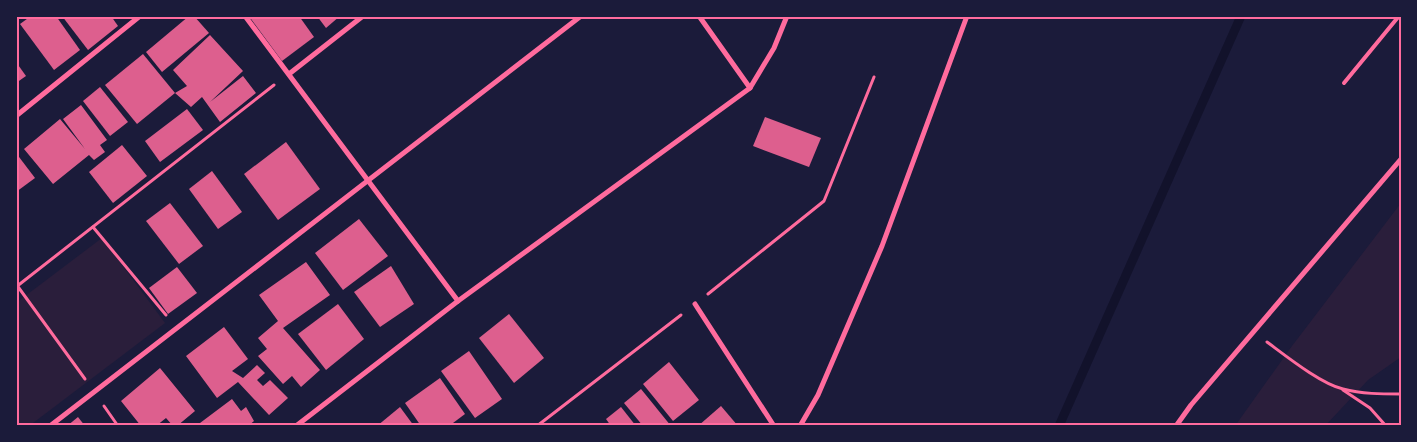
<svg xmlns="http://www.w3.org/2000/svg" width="1417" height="442" viewBox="0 0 1417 442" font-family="Karla,sans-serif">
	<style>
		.green { fill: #2a1e3b }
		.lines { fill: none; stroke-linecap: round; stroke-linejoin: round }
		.stream { stroke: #12122b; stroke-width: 9 }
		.building { fill: #dd5f8e }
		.path { stroke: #ff6b9d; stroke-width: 3 }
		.service { stroke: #ff6b9d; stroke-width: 4 }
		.minor { stroke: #ff6b9d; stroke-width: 5 }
		.neatline { fill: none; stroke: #ff6b9d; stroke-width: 2 }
	</style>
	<rect width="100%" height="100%" fill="#1b1b3a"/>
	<!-- green -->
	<g class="green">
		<polygon points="1401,203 1401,357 1368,380 1325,426 1235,426 1292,346"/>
		<polygon points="102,238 165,323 29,426 16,426 16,303"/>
	</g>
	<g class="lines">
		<!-- stream -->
		<polyline class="stream" points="1059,426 1241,16"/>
	</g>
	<!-- building -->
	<g class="building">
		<polygon points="31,16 56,16 80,50 54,70 20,24"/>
		<polygon points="62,16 111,16 118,26 88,50"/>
		<polygon points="189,16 194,16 209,33 162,72 146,52"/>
		<polygon points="254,16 299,16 314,37 282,61 251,19"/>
		<polygon points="317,16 340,16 326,28"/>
		<polygon points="210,35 243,71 210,102 243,76 256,93 220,122 202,97 191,107 175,93 187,86 173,70"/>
		<polygon points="143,54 175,93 137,124 105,85"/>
		<polygon points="16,62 26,76 16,83"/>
		<polygon points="100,87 128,122 110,136 83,101"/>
		<polygon points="81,105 107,140 100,145 105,152 94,160 89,155 53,184 24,149 60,119 85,149 63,119"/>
		<polygon points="187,109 203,130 160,162 145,141"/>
		<polygon points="765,117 821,138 809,167 753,146"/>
		<polygon points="286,142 320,189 278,220 244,174"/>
		<polygon points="122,145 147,176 113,203 89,172"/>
		<polygon points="16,153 35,178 16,192"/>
		<polygon points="212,171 242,212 218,229 189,189"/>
		<polygon points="170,203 203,246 179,264 146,221"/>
		<polygon points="359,219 388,256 343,290 315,253"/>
		<polygon points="306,262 330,295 283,328 320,370 301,387 292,376 283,384 258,356 267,349 258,338 278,321 259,295"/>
		<polygon points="391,266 414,304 380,327 354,292"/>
		<polygon points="177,267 197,293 168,314 149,288"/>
		<polygon points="338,304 364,339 326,370 298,334"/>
		<polygon points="509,314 544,358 514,383 479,338"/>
		<polygon points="224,327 248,359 232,371 243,378 257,365 265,373 257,380 263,386 270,380 288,398 269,415 238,382 217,398 186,356"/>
		<polygon points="469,351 502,399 475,418 441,371"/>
		<polygon points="669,362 699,400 673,421 643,384"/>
		<polygon points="160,368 195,411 177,426 173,426 166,418 156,426 141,426 121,401"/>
		<polygon points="440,378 465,414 449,426 421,426 405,403"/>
		<polygon points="641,389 671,426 643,426 624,403"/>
		<polygon points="232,399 241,411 246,407 254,421 248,426 196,426"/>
		<polygon points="721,406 738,426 698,426"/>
		<polygon points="400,407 414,426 377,426"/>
		<polygon points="621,407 636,426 611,426 606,419"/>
		<polygon points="78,417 85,426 67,426"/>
	</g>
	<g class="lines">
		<!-- path -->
		<g class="path">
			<polyline points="93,227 166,315"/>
			<polyline points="16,284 85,379"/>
			<polyline points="16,287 274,85"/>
			<polyline points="708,294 824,201 874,77"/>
			<path d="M1267,342C1286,356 1321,384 1343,389C1362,394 1381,394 1401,394"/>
			<polyline points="1343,390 1370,408 1386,426"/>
			<polyline points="104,406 118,426"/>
			<polyline points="537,426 681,315"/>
		</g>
		<!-- service -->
		<polyline class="service" points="1344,83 1399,16"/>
		<!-- minor -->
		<g class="minor">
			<polyline points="245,16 458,301"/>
			<polyline points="699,16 750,88"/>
			<polyline points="289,74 363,16"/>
			<polyline points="16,116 140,16"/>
			<polyline points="695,304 774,426"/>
			<polyline points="50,426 581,16"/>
			<polyline points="296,426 458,301 750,88 774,48 787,16"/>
			<polyline points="800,426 818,395 882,246 967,16"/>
			<polyline points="1176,426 1191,405 1401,159"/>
		</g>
	</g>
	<!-- border -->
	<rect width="1417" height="442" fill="none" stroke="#1b1b3a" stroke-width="35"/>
	<rect x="18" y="18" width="1382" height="406" class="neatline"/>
</svg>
